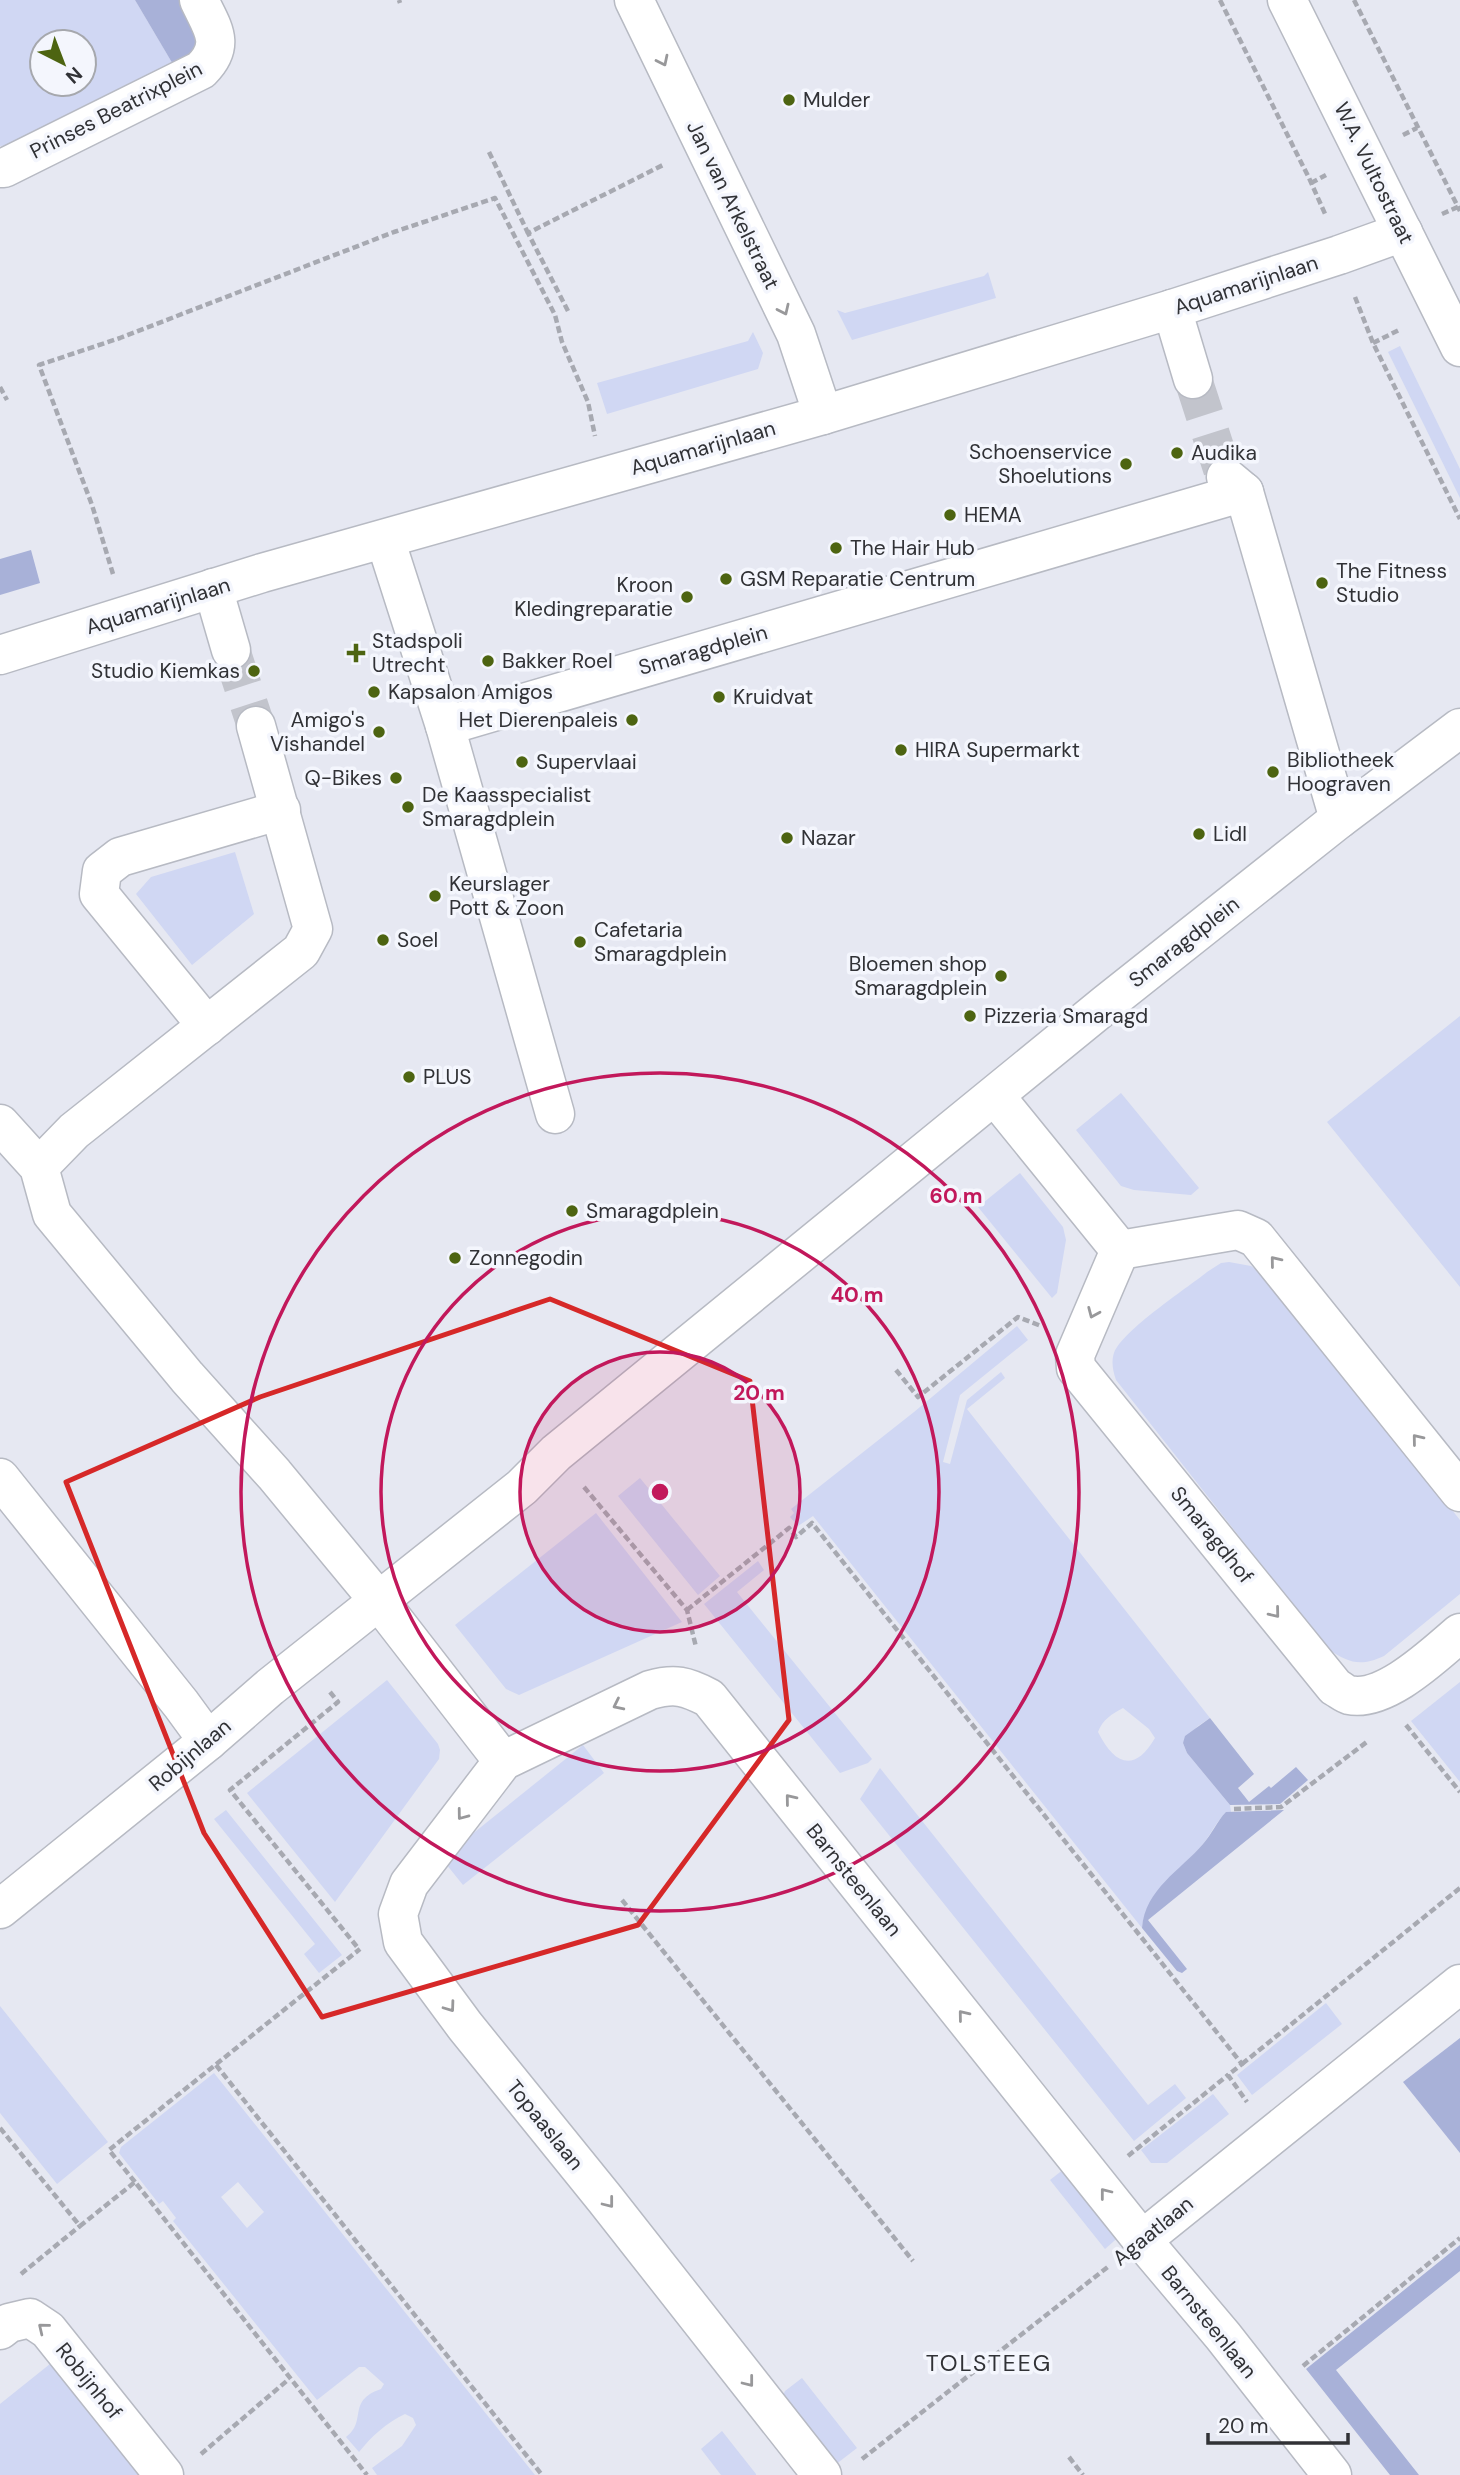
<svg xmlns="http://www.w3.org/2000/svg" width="1460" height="2475" viewBox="0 0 1460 2475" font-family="'DM Sans',sans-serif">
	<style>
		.green { fill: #d0d7f3; fill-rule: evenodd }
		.forest { fill: #a8b1d8 }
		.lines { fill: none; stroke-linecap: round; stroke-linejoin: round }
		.minor-tunnel { stroke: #c2c4cc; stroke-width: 38; stroke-dasharray: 38 19; stroke-linecap: butt }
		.minor-casing { stroke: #b7bac3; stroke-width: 41 }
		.major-casing { stroke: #b7bac3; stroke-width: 41 }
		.path { stroke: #a7a9b1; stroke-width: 4.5; stroke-dasharray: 7 3.5; stroke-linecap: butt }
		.minor { stroke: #fff; stroke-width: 38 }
		.major { stroke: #fff; stroke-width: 38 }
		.oneway { stroke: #98989a }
		.marked { fill: none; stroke: #d62828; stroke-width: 5; stroke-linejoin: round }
		.ring { fill: none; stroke: #c2185b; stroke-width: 3.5 }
		.poi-dot { fill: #4d6411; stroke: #f4f6fd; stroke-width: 2.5 }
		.labels { text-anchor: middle; stroke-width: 7; stroke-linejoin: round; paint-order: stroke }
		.poi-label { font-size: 21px; fill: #313236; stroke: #f4f6fd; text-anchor: start }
		.street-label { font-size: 21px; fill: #313236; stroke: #f4f6fd }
		.neighbourhood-label { font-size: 23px; letter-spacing: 2px; fill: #313236; stroke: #f4f6fd }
		.centre { fill: #c2185b; stroke: #f4f6fd; stroke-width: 3.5 }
		.ring-label { font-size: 21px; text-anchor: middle; font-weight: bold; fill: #c2185b; stroke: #f4f6fd; stroke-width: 7; stroke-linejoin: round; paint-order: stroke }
	</style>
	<rect width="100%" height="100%" fill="#e6e8f2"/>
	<!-- green -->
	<g class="green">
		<path d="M0,0H135L174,66L11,145L0,146ZM42,42H84V84H42Z"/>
		<polygon points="988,272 996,298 852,340 837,310 845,313 984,276"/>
		<polygon points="753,332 763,353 758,369 607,414 597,383 748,341"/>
		<polygon points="1400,346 1460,469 1460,498 1388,352"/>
		<polygon points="235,852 254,914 192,965 136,894 151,877"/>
		<polygon points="1460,1016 1460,1287 1327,1122"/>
		<polygon points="1121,1093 1199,1188 1191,1195 1134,1190 1121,1186 1076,1130"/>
		<polygon points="1020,1173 1063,1227 1066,1240 1057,1293 1052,1298 978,1207"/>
		<path d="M1229,1262L1251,1266L1264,1275L1460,1520V1594L1384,1656C1360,1667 1349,1663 1328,1649L1116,1380C1113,1371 1111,1362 1114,1353C1123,1330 1186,1289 1207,1272L1221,1263Z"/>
		<path d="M1017,1326L1028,1340L960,1395L943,1462L950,1464L967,1400L1001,1372L1005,1378L967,1409L1210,1718L1198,1726L1183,1743L1187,1753L1230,1805L1231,1812C1218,1815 1212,1834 1203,1844C1183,1868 1145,1893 1142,1928L813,1516L798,1526L790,1517L794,1513L791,1509L914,1412ZM1123,1708L1149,1729L1155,1738C1134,1774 1114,1764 1098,1732C1103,1719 1112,1714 1123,1708Z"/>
		<polygon points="640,1478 720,1576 698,1595 618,1496"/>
		<polygon points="596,1513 682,1622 519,1695 506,1689 455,1625"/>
		<polygon points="758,1561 764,1570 737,1592 872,1759 868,1763 840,1773 704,1604"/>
		<polygon points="387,1680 438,1744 440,1750 439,1759 335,1902 247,1793"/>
		<polygon points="1460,1682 1460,1782 1411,1721"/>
		<polygon points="583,1745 604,1773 463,1885 446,1864 461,1843"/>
		<polygon points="880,1768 1148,2105 1175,2084 1186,2098 1134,2141 860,1799"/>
		<polygon points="226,1810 342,1955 319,1973 304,1954 315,1944 214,1819"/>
		<polygon points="1326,2003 1342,2024 1252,2095 1237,2075"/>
		<polygon points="0,2006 108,2142 57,2184 0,2113"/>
		<path d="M214,2073L535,2475H377L372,2468L402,2446L416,2425L413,2418L405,2414C386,2423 372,2436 359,2452L346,2437C368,2421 346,2401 381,2389L384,2384L365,2367H359L317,2400L173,2221L176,2218L163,2201L159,2204L119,2153L121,2147ZM238,2182L264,2212L247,2228L221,2197Z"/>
		<polygon points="1213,2094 1229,2114 1167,2163 1151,2163 1141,2150"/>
		<polygon points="1064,2169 1122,2234 1105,2249 1050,2180"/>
		<polygon points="55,2360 147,2475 0,2475 0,2404"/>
		<polygon points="802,2378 857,2448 835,2465 782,2397 785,2391"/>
		<polygon points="722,2431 756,2474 756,2475 721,2475 701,2449"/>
	</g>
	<!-- forest -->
	<g class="forest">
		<polygon points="135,0 182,0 199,34 197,51 174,66"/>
		<polygon points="31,550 40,583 0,595 0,559"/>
		<polygon points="1210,1718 1254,1774 1238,1788 1249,1802 1269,1786 1271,1788 1296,1767 1308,1780 1280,1804 1230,1805 1187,1753 1183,1743 1185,1736"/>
		<path d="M1284,1810L1148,1920L1187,1969L1182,1973L1177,1971L1142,1928C1145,1889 1181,1870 1203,1844C1212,1834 1217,1821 1226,1812Z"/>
		<polygon points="1460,2038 1460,2153 1403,2082"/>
		<polygon points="1460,2245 1460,2271 1336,2370 1419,2475 1390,2475 1306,2369"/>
	</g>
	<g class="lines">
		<!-- minor-tunnel -->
		<g class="minor-tunnel">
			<polyline points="1193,379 1224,475"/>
			<polyline points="231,650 256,726"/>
		</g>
		<defs>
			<g id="minor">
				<polyline points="634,0 796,334 823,415"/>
				<path d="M0,168H4L201,70C227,44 212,28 199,0"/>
				<polyline points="1172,309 1193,379"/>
				<polyline points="1226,477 1244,492 1339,819"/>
				<polyline points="385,539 445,726 555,1114"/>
				<polyline points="213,588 231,650"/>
				<polyline points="0,655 262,573 823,415 1172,309 1339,255 1403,232"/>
				<polyline points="445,726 1244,492"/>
				<polyline points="207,1026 99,894 102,871 120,857 281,810"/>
				<polyline points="995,1096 1120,1250"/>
				<polyline points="0,1124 39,1167 52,1214 187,1377 274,1474 379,1601 503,1761"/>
				<polyline points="39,1167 74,1131 301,951 313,929 256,726"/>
				<path d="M1120,1250L1075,1355L1076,1368L1335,1687C1339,1689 1345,1694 1349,1695C1385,1703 1435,1654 1460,1633"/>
				<polyline points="1120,1250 1238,1230 1256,1238 1460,1492"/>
				<polyline points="0,1478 181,1704 208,1741"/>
				<polyline points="0,1909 208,1741 270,1687 522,1487 556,1453 1106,1004 1339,819 1460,728"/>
				<polyline points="1142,2240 1460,1984"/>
				<polyline points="0,2330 9,2323 30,2318 48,2330 164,2475"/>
				<path d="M822,2475L605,2199L465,2026L403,1942L398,1914L409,1884L503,1761L650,1690C675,1683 686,1686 709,1698L1142,2240L1223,2336L1332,2475"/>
			</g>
			<polyline id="major" points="1287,0 1460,347"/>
		</defs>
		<!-- minor casing -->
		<use href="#minor" class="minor-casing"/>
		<!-- major casing -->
		<use href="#major" class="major-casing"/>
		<!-- path -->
		<g class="path">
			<polyline points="399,0 400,3"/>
			<polyline points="1220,0 1309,178 1326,216"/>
			<polyline points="1354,0 1460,211"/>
			<polyline points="1403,135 1417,128"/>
			<polyline points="489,152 528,233"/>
			<polyline points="1311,183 1326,175"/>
			<polyline points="1442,214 1460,206"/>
			<polyline points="1355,297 1373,343 1460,519"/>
			<polyline points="568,311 528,233 665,164"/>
			<polyline points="1373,343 1401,329"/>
			<polyline points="0,387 7,400"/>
			<polyline points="113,574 92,505 39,365 120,338 394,232 495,198 555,315 562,342 588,402 595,436"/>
			<polyline points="896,1370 918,1397 1018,1317 1041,1326"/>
			<polyline points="584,1487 687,1610 696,1647"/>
			<polyline points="687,1610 789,1528 796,1537 812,1523 1242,2064 1228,2075 1247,2102"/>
			<polyline points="330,1692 338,1702 230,1790 358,1948"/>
			<polyline points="1406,1725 1460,1792"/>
			<polyline points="1234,1809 1281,1807 1368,1741"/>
			<polyline points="622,1900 913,2261"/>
			<polyline points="1242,2064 1460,1888"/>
			<polyline points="216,2065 542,2475"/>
			<polyline points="0,2128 80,2226 135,2182 367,2475"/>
			<polyline points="1128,2156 1228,2075"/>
			<polyline points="135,2182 109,2150 360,1949"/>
			<polyline points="21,2274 80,2226"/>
			<polyline points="1303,2366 1460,2238"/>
			<polyline points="201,2454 289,2379"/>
			<polyline points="1069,2457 1083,2475"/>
			<polyline points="862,2459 1109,2266"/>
		</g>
		<!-- minor -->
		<use href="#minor" class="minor"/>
		<!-- major -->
		<use href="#major" class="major"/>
	</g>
	<!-- one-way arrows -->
	<defs><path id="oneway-chevron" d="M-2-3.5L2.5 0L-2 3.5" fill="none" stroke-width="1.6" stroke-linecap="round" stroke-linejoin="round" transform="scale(1.75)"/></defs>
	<g class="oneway">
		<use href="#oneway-chevron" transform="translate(663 61) rotate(64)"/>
		<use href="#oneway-chevron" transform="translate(784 310) rotate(65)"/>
		<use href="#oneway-chevron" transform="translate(1275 1261) rotate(-129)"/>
		<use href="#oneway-chevron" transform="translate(1093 1313) rotate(113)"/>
		<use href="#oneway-chevron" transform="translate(1417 1439) rotate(-129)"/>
		<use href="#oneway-chevron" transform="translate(1275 1613) rotate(51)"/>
		<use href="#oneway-chevron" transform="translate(618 1705) rotate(154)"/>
		<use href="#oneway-chevron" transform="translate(790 1799) rotate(-129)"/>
		<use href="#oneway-chevron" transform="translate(462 1815) rotate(127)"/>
		<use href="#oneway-chevron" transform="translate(450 2007) rotate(54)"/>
		<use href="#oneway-chevron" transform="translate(963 2015) rotate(-129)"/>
		<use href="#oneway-chevron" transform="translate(1105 2193) rotate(-128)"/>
		<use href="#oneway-chevron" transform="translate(609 2203) rotate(52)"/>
		<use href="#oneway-chevron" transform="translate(43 2328) rotate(-141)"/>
		<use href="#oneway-chevron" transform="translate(749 2382) rotate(52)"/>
	</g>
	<!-- marked area -->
	<path class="marked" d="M550,1299L750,1381L789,1720L638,1925L322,2017L204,1833L66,1482L260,1397Z"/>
	<!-- distance rings -->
	<circle cx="660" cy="1492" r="140" fill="#c2185b" fill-opacity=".12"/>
	<g class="ring">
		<circle cx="660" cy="1492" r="140"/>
		<circle cx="660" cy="1492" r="279"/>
		<circle cx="660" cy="1492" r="419"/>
	</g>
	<!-- markers -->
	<g class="poi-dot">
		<circle cx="789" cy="100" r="7"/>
		<circle cx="1177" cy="453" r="7"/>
		<circle cx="1126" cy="464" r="7"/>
		<circle cx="950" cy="515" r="7"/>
		<circle cx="836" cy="548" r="7"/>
		<circle cx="726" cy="579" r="7"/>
		<circle cx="1322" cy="583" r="7"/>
		<circle cx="687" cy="597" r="7"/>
		<path d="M352.5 642.5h7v7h7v7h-7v7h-7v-7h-7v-7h7z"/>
		<circle cx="488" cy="661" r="7"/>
		<circle cx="254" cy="671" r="7"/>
		<circle cx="374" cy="692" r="7"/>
		<circle cx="719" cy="697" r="7"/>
		<circle cx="632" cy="720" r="7"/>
		<circle cx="379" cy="732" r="7"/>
		<circle cx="901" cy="750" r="7"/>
		<circle cx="522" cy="762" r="7"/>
		<circle cx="1273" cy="772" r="7"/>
		<circle cx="396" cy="778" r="7"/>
		<circle cx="408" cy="807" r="7"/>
		<circle cx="1199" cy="834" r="7"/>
		<circle cx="787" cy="838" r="7"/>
		<circle cx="435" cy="896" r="7"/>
		<circle cx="383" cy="940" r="7"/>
		<circle cx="580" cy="942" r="7"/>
		<circle cx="1001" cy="976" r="7"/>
		<circle cx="970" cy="1016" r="7"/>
		<circle cx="409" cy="1077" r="7"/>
		<circle cx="572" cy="1211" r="7"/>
		<circle cx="455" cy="1258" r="7"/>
	</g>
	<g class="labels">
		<!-- poi labels -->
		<g class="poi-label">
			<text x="803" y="107">Mulder</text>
			<text x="1112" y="459" text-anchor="end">Schoenservice<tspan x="1112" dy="24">Shoelutions</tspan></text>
			<text x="1191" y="460">Audika</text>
			<text x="964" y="522">HEMA</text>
			<text x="850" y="555">The Hair Hub</text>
			<text x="1336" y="578">The Fitness<tspan x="1336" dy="24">Studio</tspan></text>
			<text x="740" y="586">GSM Reparatie Centrum</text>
			<text x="673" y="592" text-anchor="end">Kroon<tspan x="673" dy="24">Kledingreparatie</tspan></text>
			<text x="372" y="648">Stadspoli<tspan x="372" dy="24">Utrecht</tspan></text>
			<text x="502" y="668">Bakker Roel</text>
			<text x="240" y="678" text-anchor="end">Studio Kiemkas</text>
			<text x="388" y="699">Kapsalon Amigos</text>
			<text x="733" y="704">Kruidvat</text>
			<text x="365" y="727" text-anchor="end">Amigo's<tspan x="365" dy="24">Vishandel</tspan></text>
			<text x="618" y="727" text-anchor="end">Het Dierenpaleis</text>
			<text x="915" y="757">HIRA Supermarkt</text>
			<text x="1287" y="767">Bibliotheek<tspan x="1287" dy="24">Hoograven</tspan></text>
			<text x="536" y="769">Supervlaai</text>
			<text x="382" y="785" text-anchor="end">Q-Bikes</text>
			<text x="422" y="802">De Kaasspecialist<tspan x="422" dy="24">Smaragdplein</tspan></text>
			<text x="1213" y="841">Lidl</text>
			<text x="801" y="845">Nazar</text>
			<text x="449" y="891">Keurslager<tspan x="449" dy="24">Pott &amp; Zoon</tspan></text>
			<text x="594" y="937">Cafetaria<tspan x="594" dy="24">Smaragdplein</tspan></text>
			<text x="397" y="947">Soel</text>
			<text x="987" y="971" text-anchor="end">Bloemen shop<tspan x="987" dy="24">Smaragdplein</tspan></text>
			<text x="984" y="1023">Pizzeria Smaragd</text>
			<text x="423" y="1084">PLUS</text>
			<text x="586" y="1218">Smaragdplein</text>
			<text x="469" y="1265">Zonnegodin</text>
		</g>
		<!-- street labels -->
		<g class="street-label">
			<text transform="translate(116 110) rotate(-27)" y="7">Prinses Beatrixplein</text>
			<text transform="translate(1374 173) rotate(64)" y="7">W.A. Vultostraat</text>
			<text transform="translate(733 205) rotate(64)" y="7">Jan van Arkelstraat</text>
			<text transform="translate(1246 285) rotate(-18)" y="7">Aquamarijnlaan</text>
			<text transform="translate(703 448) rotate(-16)" y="7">Aquamarijnlaan</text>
			<text transform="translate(158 606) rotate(-17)" y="7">Aquamarijnlaan</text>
			<text transform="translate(703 650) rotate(-16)" y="7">Smaragdplein</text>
			<text transform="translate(1184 942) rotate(-38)" y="7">Smaragdplein</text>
			<text transform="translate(1212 1535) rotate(51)" y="7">Smaragdhof</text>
			<text transform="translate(190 1755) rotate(-40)" y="7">Robijnlaan</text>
			<text transform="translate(854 1880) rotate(51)" y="7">Barnsteenlaan</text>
			<text transform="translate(545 2125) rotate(51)" y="7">Topaaslaan</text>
			<text transform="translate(1153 2231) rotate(-39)" y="7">Agaatlaan</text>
			<text transform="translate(1209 2322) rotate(51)" y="7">Barnsteenlaan</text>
			<text transform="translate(89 2381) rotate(51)" y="7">Robijnhof</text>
		</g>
		<!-- neighbourhood labels -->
		<g class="neighbourhood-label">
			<text x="989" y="2371">TOLSTEEG</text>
		</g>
	</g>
	<circle cx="660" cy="1492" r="10" class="centre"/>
	<g class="ring-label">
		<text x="956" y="1203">60 m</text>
		<text x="857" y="1302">40 m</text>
		<text x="759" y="1400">20 m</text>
	</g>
	<!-- north arrow -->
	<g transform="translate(63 63) rotate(138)"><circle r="33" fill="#f4f6fd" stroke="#a6a8ad" stroke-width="2"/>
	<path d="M0-5L12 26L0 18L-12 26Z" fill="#4d6411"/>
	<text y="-10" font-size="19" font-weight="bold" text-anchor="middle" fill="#313236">N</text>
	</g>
	<!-- scale -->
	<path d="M1208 2433v10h140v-10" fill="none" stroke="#313236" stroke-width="3.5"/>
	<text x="1218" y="2433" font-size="21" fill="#313236" stroke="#f4f6fd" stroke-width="5" paint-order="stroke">20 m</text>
</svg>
